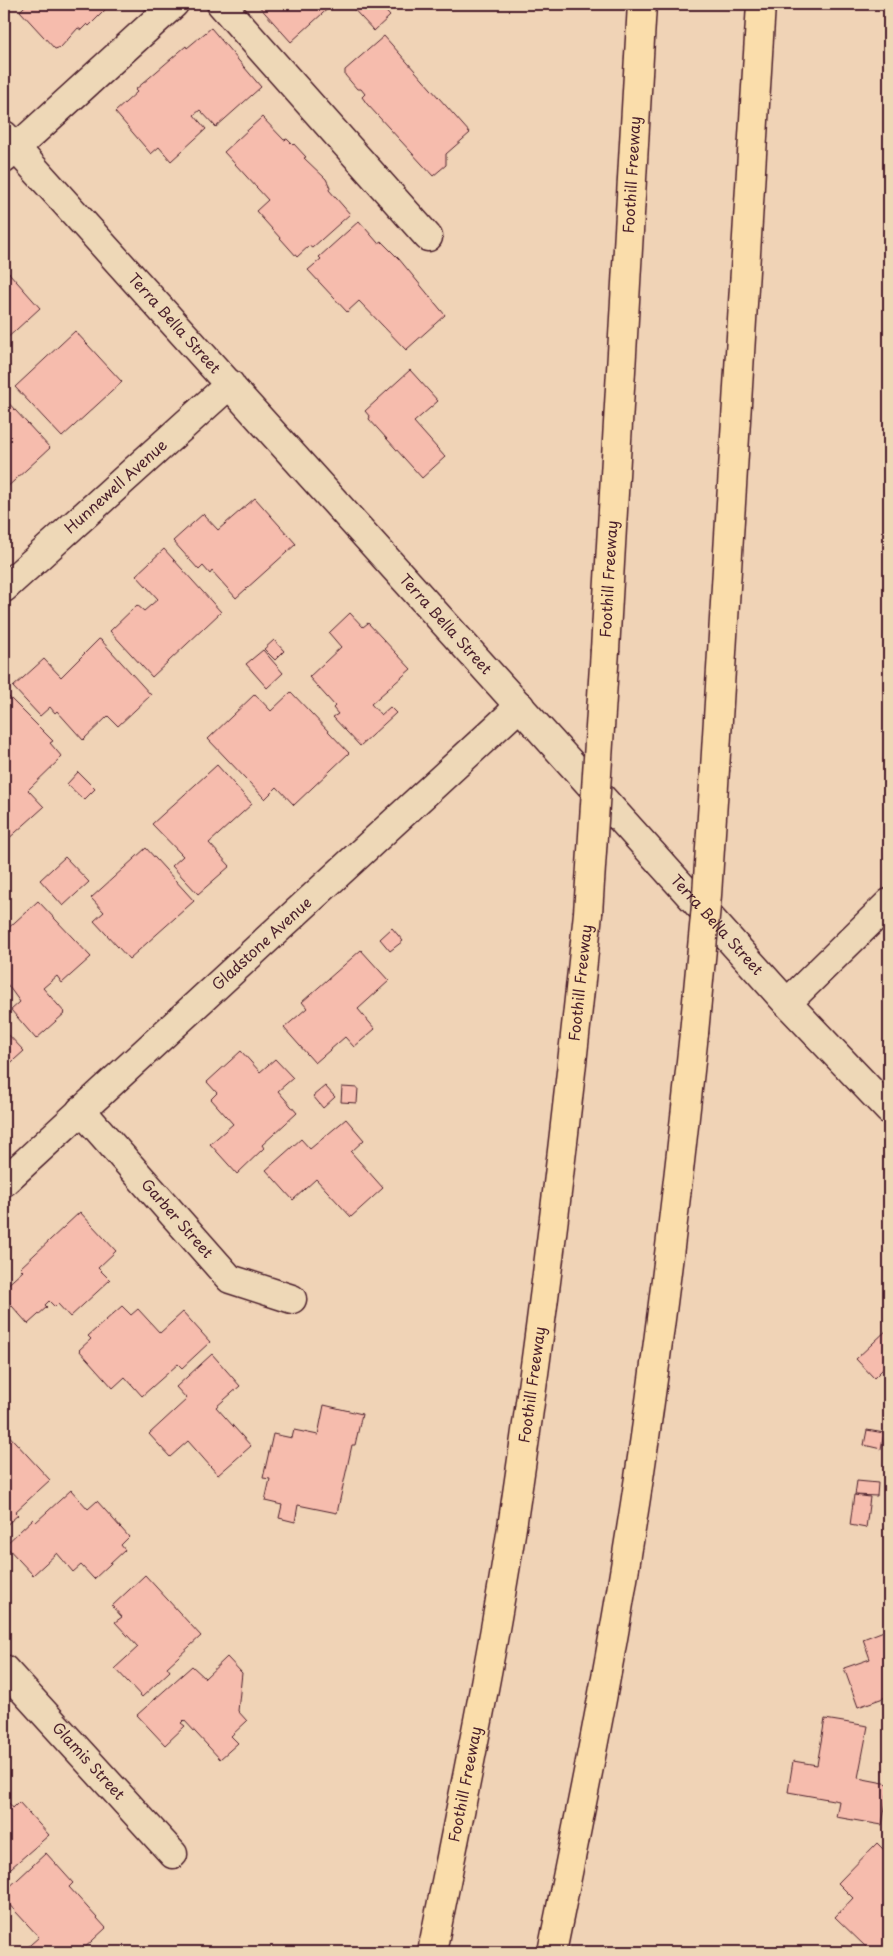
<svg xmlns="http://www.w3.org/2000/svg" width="893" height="1956" viewBox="0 0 893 1956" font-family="'Playpen Sans',sans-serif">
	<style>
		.building { fill: #f6bcad; stroke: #4a1f2b }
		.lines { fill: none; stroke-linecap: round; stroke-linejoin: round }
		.minor-casing { stroke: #4a1f2b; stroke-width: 31 }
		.highway-casing { stroke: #4a1f2b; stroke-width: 31 }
		.minor { stroke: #eed8b7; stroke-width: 28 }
		.highway { stroke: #faddab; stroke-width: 28 }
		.highway-bridge-casing { stroke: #4a1f2b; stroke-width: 31; stroke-linecap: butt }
		.highway-bridge { stroke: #faddab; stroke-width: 28 }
		.labels { text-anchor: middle; stroke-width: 5; stroke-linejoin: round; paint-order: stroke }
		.street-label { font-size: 15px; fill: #4a1f2b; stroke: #eed8b7 }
	</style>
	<rect width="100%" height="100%" fill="#f0d3b6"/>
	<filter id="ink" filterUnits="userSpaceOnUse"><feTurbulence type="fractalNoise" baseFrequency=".02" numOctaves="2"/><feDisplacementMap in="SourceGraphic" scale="10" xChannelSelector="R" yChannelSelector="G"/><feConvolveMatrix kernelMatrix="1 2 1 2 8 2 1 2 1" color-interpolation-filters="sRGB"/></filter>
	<g filter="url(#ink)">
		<!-- building -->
		<g class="building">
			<polygon points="27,4 111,4 89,26 87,24 81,30 78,28 61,47 55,49 20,11"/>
			<polygon points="257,4 333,4 291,42"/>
			<polygon points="349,4 379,4 390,16 374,31"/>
			<polygon points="211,28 261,87 216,127 200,110 194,115 206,129 171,161 159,147 151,154 115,112 137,92 135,90 186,46 187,48"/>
			<polygon points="384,36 470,133 446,154 446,165 433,176 367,104 362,97 365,94 361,89 357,89 345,75 345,70"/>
			<polygon points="262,117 284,140 287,139 293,145 294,144 306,157 304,158 326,179 330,187 329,190 350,214 312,248 309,246 297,257 256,211 268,200 224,152"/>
			<polygon points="359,221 378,243 381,241 399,259 445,315 406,350 359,301 347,312 308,270 321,259 319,257"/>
			<polygon points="9,273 40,308 4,341 4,277"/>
			<polygon points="75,331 122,382 62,437 15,387"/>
			<polygon points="410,370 438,401 414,422 445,457 422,478 369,419 370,417 365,411"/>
			<polygon points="4,398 50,448 4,490"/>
			<polygon points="255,498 296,544 236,598 212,571 210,574 203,566 199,570 173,541 203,514 218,530"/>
			<polygon points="164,549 221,612 152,677 110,631 137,605 144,611 158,599 136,575"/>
			<polygon points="350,613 363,627 368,623 411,669 371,704 381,715 390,707 396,713 360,746 333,717 338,714 333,708 335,706 309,677 341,647 329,633"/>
			<polygon points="99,639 101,640 151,695 118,726 108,716 83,740 57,711 55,713 50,707 40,716 13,687 44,659 61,677"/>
			<polygon points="274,640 284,651 275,660 264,649"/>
			<polygon points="263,650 283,673 267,688 246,664"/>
			<polygon points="4,692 53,741 50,743 62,757 28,790 44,807 6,841 4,838"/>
			<polygon points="291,692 349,753 294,805 277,787 265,799 208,739 255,694 271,711"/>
			<polygon points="217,765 252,804 209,843 230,866 198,894 172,866 183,856 152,824"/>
			<polygon points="78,772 95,789 84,800 67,784"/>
			<polygon points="146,848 194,901 129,959 94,921 104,912 91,898"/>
			<polygon points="65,857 89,882 63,906 40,880"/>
			<polygon points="38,901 91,957 62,983 57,976 43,988 65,1013 36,1039 11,1010 20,1002 4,980 4,951 9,947 4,941 4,932"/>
			<polygon points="392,928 403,941 390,951 380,939"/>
			<polygon points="361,950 389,981 358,1009 375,1029 354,1047 345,1037 315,1063 284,1028 307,1008 302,1002"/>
			<polygon points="4,1030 24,1051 4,1069"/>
			<polygon points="241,1051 260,1072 275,1059 293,1078 278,1091 297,1113 262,1145 264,1148 237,1174 210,1144 233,1124 211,1099 217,1093 207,1082"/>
			<polygon points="325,1086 335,1097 323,1108 313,1096"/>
			<polygon points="342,1087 358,1088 357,1103 341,1102"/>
			<polygon points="346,1119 364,1140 351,1152 383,1188 351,1217 316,1179 293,1200 266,1170 301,1139 310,1149"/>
			<polygon points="80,1212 116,1251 98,1268 110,1280 70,1317 58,1304 55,1307 49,1301 45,1305 47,1307 28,1324 4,1297 4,1288 23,1271 20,1268"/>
			<polygon points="122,1306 131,1315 138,1309 160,1333 183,1312 210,1342 182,1368 178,1364 142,1396 125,1377 113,1388 79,1350 91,1339 88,1336"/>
			<polygon points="889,1328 889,1375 883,1369 874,1378 856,1359"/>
			<polygon points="212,1354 240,1386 216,1407 251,1446 218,1475 188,1441 170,1457 149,1434 187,1399 176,1387"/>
			<polygon points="324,1405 362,1414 355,1445 352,1445 337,1513 298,1505 295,1522 279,1518 282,1505 265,1501 270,1479 263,1478 273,1434 292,1438 294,1430 318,1435"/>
			<polygon points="4,1430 50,1480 15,1512 18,1515 4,1527"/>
			<polygon points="867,1430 884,1433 881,1449 864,1445"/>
			<polygon points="857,1481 878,1483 877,1496 855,1495"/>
			<polygon points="71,1490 88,1509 97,1501 129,1537 121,1545 125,1550 94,1579 81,1565 73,1572 57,1553 33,1575 5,1545 33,1519 36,1522"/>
			<polygon points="854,1495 870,1497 866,1528 850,1525"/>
			<polygon points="145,1575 201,1636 167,1667 170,1671 142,1697 115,1668 138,1647 115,1622 122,1617 112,1606"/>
			<polygon points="889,1629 889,1696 858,1707 844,1668 870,1659 863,1639"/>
			<polygon points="227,1657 242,1673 238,1711 247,1721 231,1736 238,1743 220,1759 184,1720 181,1723 185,1726 165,1745 137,1715 192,1666 205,1678"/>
			<polygon points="825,1719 868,1726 858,1778 889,1784 882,1825 836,1817 839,1801 788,1792 793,1761 817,1765"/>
			<polygon points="4,1797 13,1808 19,1802 49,1835 4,1874"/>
			<polygon points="877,1843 889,1855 889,1952 865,1952 868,1949 835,1917 853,1898 838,1883"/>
			<polygon points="46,1853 73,1883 69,1887 106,1928 80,1952 22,1952 39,1937 4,1899 4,1892"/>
		</g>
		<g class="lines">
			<defs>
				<g id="minor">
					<polyline points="221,4 428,237"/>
					<path id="s1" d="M4,135L787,1003L889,1110"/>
					<polyline points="4,159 174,4"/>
					<path id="s2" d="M4,588L230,384"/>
					<polyline points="787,1003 889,903"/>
					<path id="s3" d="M81,1110L230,1279L292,1299"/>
					<path id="s4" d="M4,1182L520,706"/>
					<path id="s5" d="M4,1669L173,1854"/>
				</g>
				<g id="highway">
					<path id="s6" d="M605,650L642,4"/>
					<polyline points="715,769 761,4"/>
					<path id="s7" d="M432,1952C460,1811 490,1669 512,1527C543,1323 567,1118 588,913"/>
					<path d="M552,1952C579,1818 607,1683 628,1548C656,1377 676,1205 694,1033"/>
				</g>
			</defs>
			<!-- minor casing -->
			<use href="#minor" class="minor-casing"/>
			<!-- highway casing -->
			<use href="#highway" class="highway-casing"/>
			<!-- minor -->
			<use href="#minor" class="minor"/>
			<!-- highway -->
			<use href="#highway" class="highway"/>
			<defs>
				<g id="highway-bridge">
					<polyline points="588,913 605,650"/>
					<polyline points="694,1033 707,895 715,769"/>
				</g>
			</defs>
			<!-- highway-bridge casing -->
			<use href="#highway-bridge" class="highway-bridge-casing"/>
			<!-- highway-bridge -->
			<use href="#highway-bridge" class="highway-bridge"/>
		</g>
	</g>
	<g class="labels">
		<!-- street labels -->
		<g class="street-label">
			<text dy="5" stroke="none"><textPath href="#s6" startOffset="476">Foothill Freeway</textPath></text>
			<text dy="5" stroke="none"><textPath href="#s1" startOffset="254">Terra Bella Street</textPath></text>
			<text dy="5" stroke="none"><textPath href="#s2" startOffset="151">Hunnewell Avenue</textPath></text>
			<text dy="5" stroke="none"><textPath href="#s6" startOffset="71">Foothill Freeway</textPath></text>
			<text dy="5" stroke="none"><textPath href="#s1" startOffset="659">Terra Bella Street</textPath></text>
			<text dy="5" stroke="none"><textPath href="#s1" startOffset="1064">Terra Bella Street</textPath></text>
			<text dy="5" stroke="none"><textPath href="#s4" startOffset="351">Gladstone Avenue</textPath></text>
			<text dy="5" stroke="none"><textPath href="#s7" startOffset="981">Foothill Freeway</textPath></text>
			<text dy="5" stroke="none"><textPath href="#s3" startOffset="145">Garber Street</textPath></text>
			<text dy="5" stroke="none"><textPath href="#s7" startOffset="576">Foothill Freeway</textPath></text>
			<text dy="5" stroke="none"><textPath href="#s5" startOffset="125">Glamis Street</textPath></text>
			<text dy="5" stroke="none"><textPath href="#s7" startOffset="171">Foothill Freeway</textPath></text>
		</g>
	</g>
	<!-- margin -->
	<rect width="893" height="1956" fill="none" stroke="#eed8b7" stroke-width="20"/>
	<rect x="10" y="10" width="873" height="1936" fill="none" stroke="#4a1f2b" stroke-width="2" filter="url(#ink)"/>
</svg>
